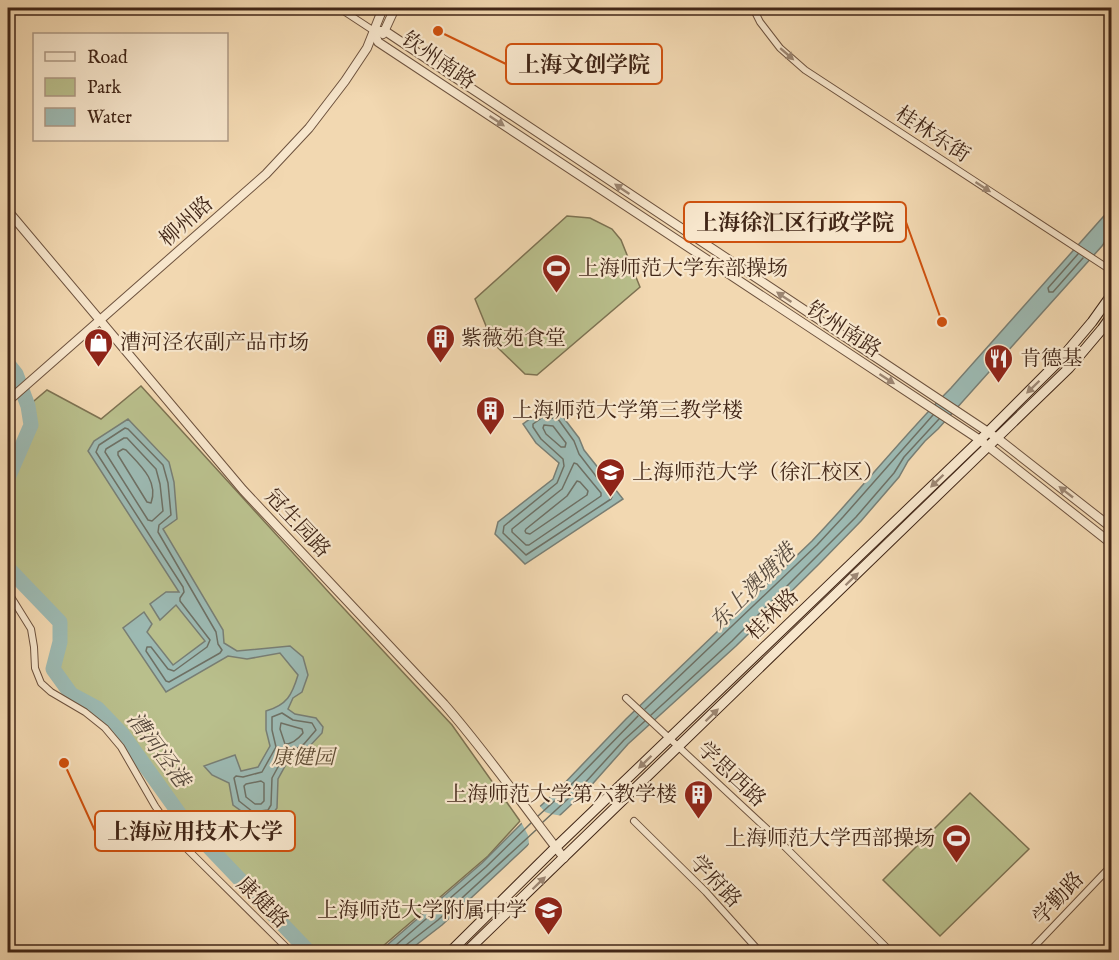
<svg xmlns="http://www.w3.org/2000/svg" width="1119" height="960" viewBox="0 0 1119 960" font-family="'IM FELL English','Noto Serif SC',serif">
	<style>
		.green { fill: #b9bf8c; stroke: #7d7252; stroke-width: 1.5 }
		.water { fill: #9cb9b2; stroke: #787e74; stroke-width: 1.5 }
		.pier { fill: #f2d8b1 }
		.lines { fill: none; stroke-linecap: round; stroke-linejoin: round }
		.shore { stroke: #6e7064; stroke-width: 1.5 }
		.river { stroke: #9cb9b2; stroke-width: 15 }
		.minor-casing { stroke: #6d523e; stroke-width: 8 }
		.tertiary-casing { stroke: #6d523e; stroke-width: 10 }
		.secondary-casing { stroke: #412617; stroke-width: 11 }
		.minor { stroke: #f7e6cc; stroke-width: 6 }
		.tertiary { stroke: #f7e6cc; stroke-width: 8 }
		.secondary { stroke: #f7e6cc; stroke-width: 9 }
		.oneway { fill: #9c8672 }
		.labels { text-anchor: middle; stroke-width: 4.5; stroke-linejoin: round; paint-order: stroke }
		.street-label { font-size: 21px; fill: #412617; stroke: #f7e6cc }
		.poi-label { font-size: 21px; fill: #412617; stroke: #f7e6cc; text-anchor: start }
		.park-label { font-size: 21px; font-style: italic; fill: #5f4c34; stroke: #f7e6cc }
		.water-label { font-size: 22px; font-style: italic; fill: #584b3e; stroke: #f7e6cc }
		.leader { fill: none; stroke: #cf510e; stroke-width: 2 }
		.callout-dot { fill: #cf510e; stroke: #f7e6cc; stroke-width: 2 }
		.callout { fill: #f7e6cc; stroke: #cf510e; stroke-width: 2 }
		.callout-label { font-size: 22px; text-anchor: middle; font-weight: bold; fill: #412617 }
	</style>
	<rect width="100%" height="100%" fill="#f2d8b1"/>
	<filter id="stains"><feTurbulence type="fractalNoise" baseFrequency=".00333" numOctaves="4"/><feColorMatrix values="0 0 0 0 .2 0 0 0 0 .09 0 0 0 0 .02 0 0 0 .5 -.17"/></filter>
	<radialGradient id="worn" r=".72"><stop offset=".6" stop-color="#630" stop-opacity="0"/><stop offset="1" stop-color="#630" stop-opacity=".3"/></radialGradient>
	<!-- green -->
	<g class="green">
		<polygon points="567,216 590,218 612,229 621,240 640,287 537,375 525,374 493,343 475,299"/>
		<polygon points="141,386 334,598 452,725 520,821 488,856 376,952 309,952 186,823 123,735 97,708 71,694 53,669 60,642 60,622 8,568 8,478 31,425 28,406 47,390 101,419"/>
		<polygon points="970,793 1029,849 940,936 883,880"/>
	</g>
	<!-- water -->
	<g class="water">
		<path d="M1111,208V233L1102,246L938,429L925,441L908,461L899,477L861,521L819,564L736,646L628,744L588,789L442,925L407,952H379L482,863L523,822L557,791L626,719L812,541C860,491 902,437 951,388Z"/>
		<polygon points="542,410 560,413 579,438 584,450 623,499 525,564 495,534 498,522 553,479 559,463 536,443 523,424"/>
		<path d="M128,419L169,462L174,482L177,519L163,529L223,630L224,643L237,651L290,646L303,657L308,675L302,692L293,698L288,709L295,714L316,718L323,727L322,733L307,749L289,759L278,779L277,808L270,817L251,818L233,805L229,783L212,775L204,766L235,755L241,771L258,767L270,746L266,730V711C287,705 292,695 298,675L280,653L247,659L228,656L166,692L123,628L144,612L152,624L147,632L173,665L205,641L176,605L160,620L150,604L166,592H179L88,451L94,441Z"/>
	</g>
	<!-- pier -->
	<polygon class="pier" points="538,804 545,812 551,814 563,816 525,852 529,844 528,835 520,820"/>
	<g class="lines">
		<!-- shore -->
		<g class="shore">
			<polyline points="1078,254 1048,288 1049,292 1053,292 1083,258"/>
			<polygon points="543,417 558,419 574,441 579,454 612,497 611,499 526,555 503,533 504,526 557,483 564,466 563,459 541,439 533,427 533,424"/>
			<polygon points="544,425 553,426 566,443 565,447 561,447 546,434 543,428"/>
			<polygon points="125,428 128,429 163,465 168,483 171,515 159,525 158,532 216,632 218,644 222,650 220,653 169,682 166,681 146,651 147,647 151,647 168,669 174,671 207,647 210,640 180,601 180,598 184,592 183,587 96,452 99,445"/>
			<polygon points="124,438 127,438 156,469 160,484 163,511 152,521 148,520 105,452 106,449"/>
			<path d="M123,449L126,450C140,465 159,481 151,503L147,502L118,455V452Z"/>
			<polygon points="574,463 577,464 601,493 601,496 529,545 526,545 512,532 512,529 562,489"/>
			<polygon points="577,481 580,482 588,491 587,495 530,534 526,533 525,531 526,529 567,496"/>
			<polyline points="645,709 817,545 843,517 933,415"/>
			<polygon points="282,713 293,720 312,723 316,730 304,744 284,756 272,778 271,805 268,810 253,812 239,801 234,778 236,776 243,777 262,772 276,747 272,730 272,717"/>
			<polyline points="651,715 732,641 856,517 894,473 904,457 939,419"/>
			<path d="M281,723L302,729L303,733C299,738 292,744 285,744L280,729Z"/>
			<polygon points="261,781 264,783 264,801 261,804 255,804 246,797 244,786 246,784"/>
			<polyline points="538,816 561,795 638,716"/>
			<polyline points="543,822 583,785 624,740 645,721"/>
			<polyline points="388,952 486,867 531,823"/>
			<polyline points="404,952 406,945 438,920 536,830"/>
		</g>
		<!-- river -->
		<g class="river">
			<polyline points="8,364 16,374 28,406 31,425 8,478"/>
			<polyline points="8,568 60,622 60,642 53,669 71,694 97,708 123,735 186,823 309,952"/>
		</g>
		<defs>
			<g id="minor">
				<polyline points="339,8 374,31"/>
				<polyline points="753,8 760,22 780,48 805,70 1112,271"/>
				<polyline points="8,592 31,629 34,647 35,668 41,683 51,692 85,712 105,728 121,747 155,806 181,843 291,952"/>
				<polyline points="626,698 768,830 891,952"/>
				<polyline points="634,821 706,892 759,951 777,951 778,952"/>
				<polyline points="1029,952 1111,866"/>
			</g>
			<g id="tertiary">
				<polyline points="374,31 378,42 980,440 1112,544"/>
				<polyline points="374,31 385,31 997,438 1112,528"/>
				<polyline points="383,34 395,8"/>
				<path d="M8,211L243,490L444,704C487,753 524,807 564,858"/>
				<polyline points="8,401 266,174 309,128 345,81 367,48 383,8"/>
			</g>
			<g id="secondary">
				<polyline points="450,952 556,847 980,440 1059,361 1092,322 1112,294"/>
				<polyline points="466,952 1069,368 1102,329 1112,315"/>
			</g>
		</defs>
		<!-- minor casing -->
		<use href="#minor" class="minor-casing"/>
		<!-- tertiary casing -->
		<use href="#tertiary" class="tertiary-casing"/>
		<!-- secondary casing -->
		<use href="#secondary" class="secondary-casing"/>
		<!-- minor -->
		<use href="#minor" class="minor"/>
		<!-- tertiary -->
		<use href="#tertiary" class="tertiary"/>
		<!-- secondary -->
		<use href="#secondary" class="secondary"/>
	</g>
	<!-- one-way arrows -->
	<defs><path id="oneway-solid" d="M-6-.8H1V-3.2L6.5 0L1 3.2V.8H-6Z" transform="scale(1.5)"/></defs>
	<g class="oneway">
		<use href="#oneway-solid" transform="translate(787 54) rotate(41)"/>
		<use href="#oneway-solid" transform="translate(497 121) rotate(34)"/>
		<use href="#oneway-solid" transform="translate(983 187) rotate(33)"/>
		<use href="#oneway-solid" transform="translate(622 189) rotate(-146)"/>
		<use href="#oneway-solid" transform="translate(784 297) rotate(-146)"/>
		<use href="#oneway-solid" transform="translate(887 379) rotate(33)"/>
		<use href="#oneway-solid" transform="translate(1033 387) rotate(136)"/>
		<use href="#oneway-solid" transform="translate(937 481) rotate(136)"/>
		<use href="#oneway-solid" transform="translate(1066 492) rotate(-142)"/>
		<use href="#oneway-solid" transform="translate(852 579) rotate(-44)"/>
		<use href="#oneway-solid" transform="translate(712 715) rotate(-44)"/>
		<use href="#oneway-solid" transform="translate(645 762) rotate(136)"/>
		<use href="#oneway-solid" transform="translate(539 883) rotate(-44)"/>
	</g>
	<!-- icons -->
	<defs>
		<symbol id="stadium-pin" viewBox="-11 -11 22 30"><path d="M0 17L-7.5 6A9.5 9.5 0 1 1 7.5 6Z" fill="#8f2418" stroke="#f7e6cc"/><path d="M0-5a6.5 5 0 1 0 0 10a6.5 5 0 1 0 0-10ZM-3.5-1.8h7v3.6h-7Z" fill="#fff"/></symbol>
		<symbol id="building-pin" viewBox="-11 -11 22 30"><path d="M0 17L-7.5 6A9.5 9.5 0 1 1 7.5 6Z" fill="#8f2418" stroke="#f7e6cc"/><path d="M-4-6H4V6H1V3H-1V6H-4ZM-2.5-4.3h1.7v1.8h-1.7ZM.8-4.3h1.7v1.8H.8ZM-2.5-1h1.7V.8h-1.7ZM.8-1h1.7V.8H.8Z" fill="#fff"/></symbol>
		<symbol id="shop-pin" viewBox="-11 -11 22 30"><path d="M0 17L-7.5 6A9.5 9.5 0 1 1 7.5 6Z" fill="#8f2418" stroke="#f7e6cc"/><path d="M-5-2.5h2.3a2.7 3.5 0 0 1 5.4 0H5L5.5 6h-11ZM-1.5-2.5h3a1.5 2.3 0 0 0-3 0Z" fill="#fff"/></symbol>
		<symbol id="restaurant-pin" viewBox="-11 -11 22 30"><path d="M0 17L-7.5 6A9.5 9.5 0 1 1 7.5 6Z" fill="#8f2418" stroke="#f7e6cc"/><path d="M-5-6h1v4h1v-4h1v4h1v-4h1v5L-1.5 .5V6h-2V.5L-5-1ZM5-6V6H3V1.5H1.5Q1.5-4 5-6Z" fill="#fff"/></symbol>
		<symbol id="university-pin" viewBox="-11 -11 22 30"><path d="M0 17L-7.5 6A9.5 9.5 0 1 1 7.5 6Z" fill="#8f2418" stroke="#f7e6cc"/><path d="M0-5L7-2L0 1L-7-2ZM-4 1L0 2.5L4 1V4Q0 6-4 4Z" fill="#fff"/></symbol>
		<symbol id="school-pin" viewBox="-11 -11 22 30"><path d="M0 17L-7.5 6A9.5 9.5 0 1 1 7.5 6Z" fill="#8f2418" stroke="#f7e6cc"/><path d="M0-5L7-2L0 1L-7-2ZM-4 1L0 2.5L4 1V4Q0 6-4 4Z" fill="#fff"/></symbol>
	</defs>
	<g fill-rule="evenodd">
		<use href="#stadium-pin" x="540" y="252" width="33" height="45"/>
		<use href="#building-pin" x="424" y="322" width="33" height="45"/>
		<use href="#shop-pin" x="82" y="326" width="33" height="45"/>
		<use href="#restaurant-pin" x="982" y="342" width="33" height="45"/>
		<use href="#building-pin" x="474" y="394" width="33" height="45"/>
		<use href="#university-pin" x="594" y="456" width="33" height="45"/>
		<use href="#building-pin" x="682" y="778" width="33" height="45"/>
		<use href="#stadium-pin" x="940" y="822" width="33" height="45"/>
		<use href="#school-pin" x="532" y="894" width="33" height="45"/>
	</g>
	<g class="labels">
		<!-- street labels -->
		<g class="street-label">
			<text transform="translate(439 60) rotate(34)" y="7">钦州南路</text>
			<text transform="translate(933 134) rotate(33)" y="7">桂林东街</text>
			<text transform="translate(186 221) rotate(-42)" y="7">柳州路</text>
			<text transform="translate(844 329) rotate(33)" y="7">钦州南路</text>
			<text transform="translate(298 523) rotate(47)" y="7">冠生园路</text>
			<text transform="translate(772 614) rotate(-44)" y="7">桂林路</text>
			<text transform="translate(732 774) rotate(43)" y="7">学思西路</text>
			<text transform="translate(716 881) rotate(46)" y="7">学府路</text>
			<text transform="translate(1058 898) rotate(-47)" y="7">学勤路</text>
			<text transform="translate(263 902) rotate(45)" y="7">康健路</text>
		</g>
		<!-- poi labels -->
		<g class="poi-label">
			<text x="578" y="275">上海师范大学东部操场</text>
			<text x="461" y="345">紫薇苑食堂</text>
			<text x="120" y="349">漕河泾农副产品市场</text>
			<text x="1020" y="365">肯德基</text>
			<text x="512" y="417">上海师范大学第三教学楼</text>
			<text x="632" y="479">上海师范大学（徐汇校区）</text>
			<text x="677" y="801" text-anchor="end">上海师范大学第六教学楼</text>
			<text x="935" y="845" text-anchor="end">上海师范大学西部操场</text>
			<text x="527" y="917" text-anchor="end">上海师范大学附属中学</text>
		</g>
		<!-- park labels -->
		<g class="park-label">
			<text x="303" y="764">康健园</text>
		</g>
		<!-- water labels -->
		<g class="water-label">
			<text transform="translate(752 586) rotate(-45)" y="8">东上澳塘港</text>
			<text transform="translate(159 749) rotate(53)" y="8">漕河泾港</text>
		</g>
	</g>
	<!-- callouts -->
	<path class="leader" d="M438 31L506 64M942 322L906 222M64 763L95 831"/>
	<g class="callout-dot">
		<circle cx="438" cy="31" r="6"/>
		<circle cx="942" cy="322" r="6"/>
		<circle cx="64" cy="763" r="6"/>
	</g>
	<g class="callout">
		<rect x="506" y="44" width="156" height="40" rx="6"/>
		<rect x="684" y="202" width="222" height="40" rx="6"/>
		<rect x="95" y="811" width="200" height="40" rx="6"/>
	</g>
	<g class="callout-label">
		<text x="584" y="72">上海文创学院</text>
		<text x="795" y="230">上海徐汇区行政学院</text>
		<text x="195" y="839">上海应用技术大学</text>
	</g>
	<!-- margin -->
	<rect width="1119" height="960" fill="none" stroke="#f2d8b1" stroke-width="30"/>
	<rect x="9" y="9" width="1101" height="942" fill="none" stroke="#412617" stroke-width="3"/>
	<rect x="15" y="15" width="1089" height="930" fill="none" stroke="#412617" stroke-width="1.5"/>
	<!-- legend -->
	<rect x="33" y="33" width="195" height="108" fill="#f7e6cc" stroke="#ae9984" stroke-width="1.5"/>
	<rect x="45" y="52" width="30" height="9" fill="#f7e6cc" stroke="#ae9984" stroke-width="1.5"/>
	<text x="87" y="63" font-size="18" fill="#412617">Road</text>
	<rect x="45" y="78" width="30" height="18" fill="#b9bf8c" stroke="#ae9984" stroke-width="1.5"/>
	<text x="87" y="93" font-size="18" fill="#412617">Park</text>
	<rect x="45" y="108" width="30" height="18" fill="#9cb9b2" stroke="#ae9984" stroke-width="1.5"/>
	<text x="87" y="123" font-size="18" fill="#412617">Water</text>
	<rect width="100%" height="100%" filter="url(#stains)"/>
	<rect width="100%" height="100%" fill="url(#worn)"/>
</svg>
